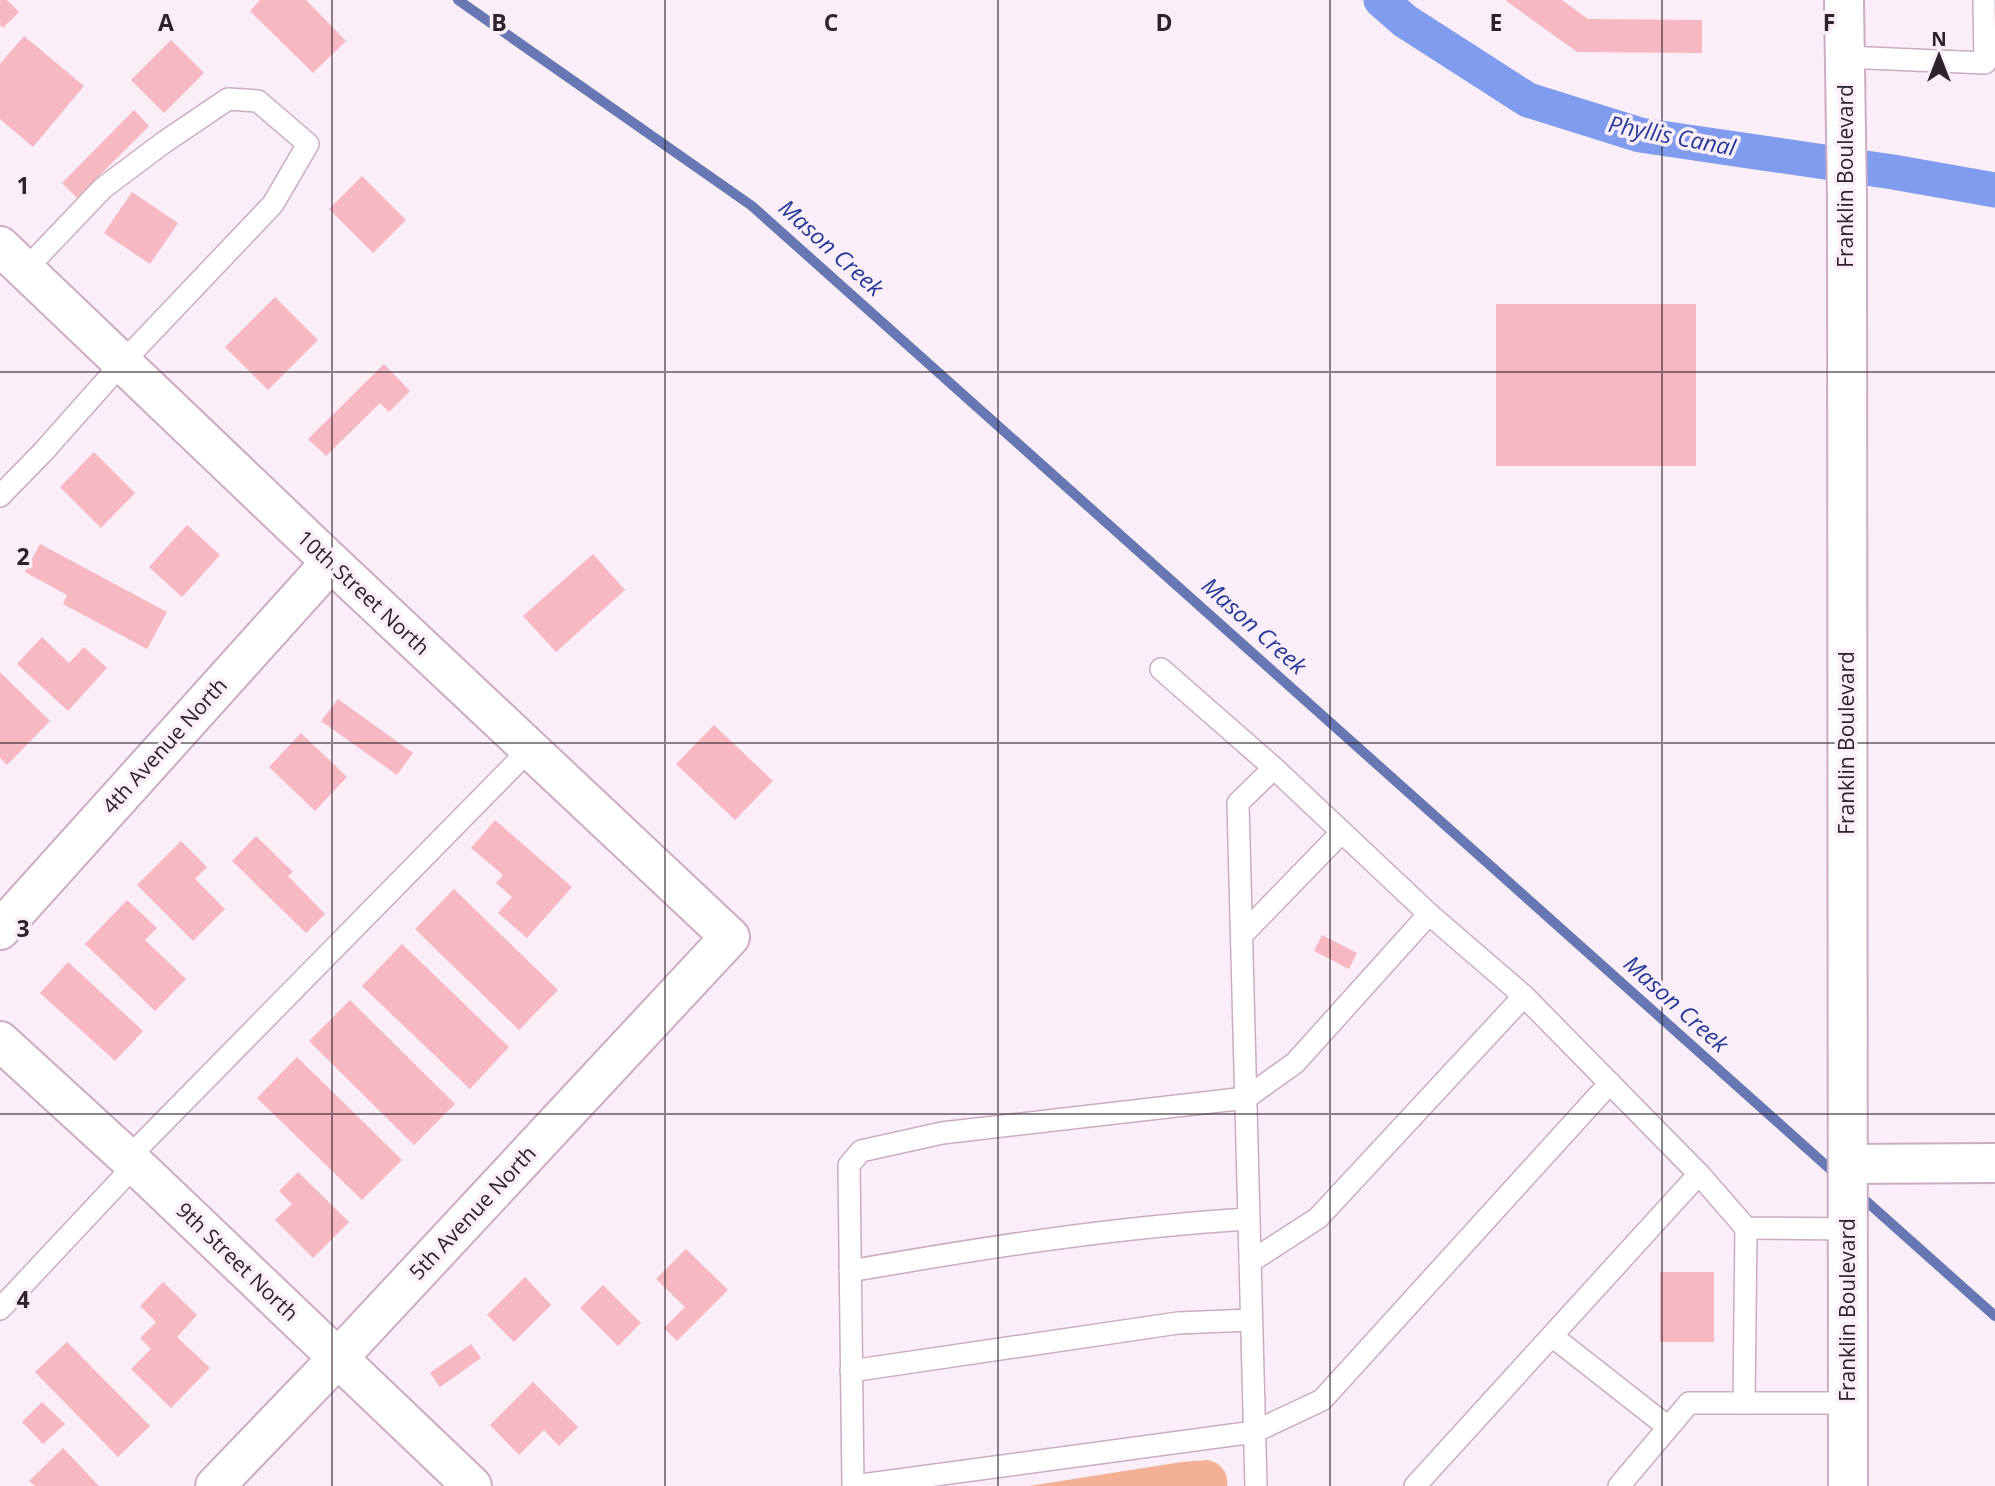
<svg xmlns="http://www.w3.org/2000/svg" width="1995" height="1486" viewBox="0 0 1995 1486" font-family="'Open Sans',sans-serif">
	<style>
		.green { fill: #f4b095 }
		.lines { fill: none; stroke-linecap: round; stroke-linejoin: round }
		.stream { stroke: #6777b4; stroke-width: 10 }
		.canal { stroke: #809cee; stroke-width: 35 }
		.building { fill: #f8b8c2 }
		.service-casing { stroke: #ccacc3; stroke-width: 24 }
		.minor-casing { stroke: #ccacc3; stroke-width: 42 }
		.secondary-casing { stroke: #ccacc3; stroke-width: 42 }
		.service { stroke: #fff; stroke-width: 21 }
		.minor { stroke: #fff; stroke-width: 38 }
		.secondary { stroke: #fff; stroke-width: 38 }
		.grid { fill: none; stroke: #2e222b; stroke-width: 2; stroke-opacity: 0.55 }
		.labels { text-anchor: middle; stroke-width: 7; stroke-linejoin: round; paint-order: stroke }
		.street-label { font-size: 21px; fill: #2e222b; stroke: #fbeef8 }
		.water-label { font-size: 23px; font-style: italic; fill: #253b97; stroke: #fbeef8 }
		.grid-label { font-size: 23px; text-anchor: middle; font-weight: bold; fill: #2e222b; stroke: #fbeef8; stroke-width: 7; stroke-linejoin: round; paint-order: stroke }
	</style>
	<rect width="100%" height="100%" fill="#fbeef8"/>
	<!-- green -->
	<path class="green" d="M1208,1460C1220,1463 1229,1472 1227,1486H1029L1182,1462Z"/>
	<g class="lines">
		<!-- stream -->
		<g class="stream">
			<polyline points="458,0 752,206 1839,1177"/>
			<polyline points="1856,1192 1995,1316"/>
		</g>
		<!-- canal -->
		<polyline class="canal" points="1381,0 1405,21 1528,100 1640,135 1893,172 1995,190"/>
	</g>
	<!-- building -->
	<g class="building">
		<polygon points="0,0 7,0 19,12 3,28 0,25"/>
		<polygon points="260,0 306,0 346,41 313,73 250,11"/>
		<polygon points="1505,0 1562,0 1588,19 1702,20 1702,53 1577,52"/>
		<polygon points="24,36 84,86 33,147 0,119 0,64"/>
		<polygon points="171,40 204,73 164,113 131,80"/>
		<polygon points="134,110 149,126 77,198 62,183"/>
		<polygon points="362,176 406,220 373,253 329,209"/>
		<polygon points="132,192 178,223 150,264 104,233"/>
		<polygon points="275,297 318,340 268,390 225,347"/>
		<rect x="1496" y="304" width="200" height="162"/>
		<polygon points="384,364 410,391 389,412 380,403 326,456 308,439"/>
		<polygon points="94,452 135,493 101,528 60,487"/>
		<polygon points="187,525 220,555 182,597 149,567"/>
		<polygon points="40,544 167,612 147,649 63,604 67,595 25,572"/>
		<polygon points="593,554 625,590 556,652 523,616"/>
		<polygon points="42,637 69,663 84,647 107,668 68,711 17,664"/>
		<polygon points="0,672 50,721 7,765 0,758"/>
		<polygon points="338,699 413,753 397,775 321,721"/>
		<polygon points="714,725 773,781 735,820 676,764"/>
		<polygon points="301,733 347,777 315,811 269,767"/>
		<polygon points="495,820 572,887 527,938 498,913 512,897 496,883 503,875 471,848"/>
		<polygon points="256,836 293,872 288,876 325,914 306,933 232,861"/>
		<polygon points="181,841 207,867 195,879 225,909 193,941 137,885"/>
		<polygon points="454,889 558,990 519,1030 415,929"/>
		<polygon points="127,900 157,928 145,940 186,979 155,1011 85,944"/>
		<polygon points="1322,935 1357,953 1349,969 1314,951"/>
		<polygon points="402,944 509,1047 470,1089 362,986"/>
		<polygon points="68,962 143,1031 115,1061 40,993"/>
		<polygon points="350,1000 455,1104 414,1145 309,1041"/>
		<polygon points="297,1057 402,1160 362,1200 257,1098"/>
		<polygon points="298,1172 349,1222 313,1258 275,1220 292,1204 279,1191"/>
		<polygon points="686,1249 728,1290 677,1341 664,1328 685,1307 656,1279"/>
		<rect x="1660" y="1272" width="54" height="70"/>
		<polygon points="525,1277 551,1305 514,1342 487,1315"/>
		<polygon points="163,1282 197,1315 177,1337 210,1368 171,1408 131,1369 151,1349 140,1338 156,1322 140,1306"/>
		<polygon points="603,1285 641,1323 618,1346 580,1308"/>
		<polygon points="67,1342 150,1426 118,1457 35,1372"/>
		<polygon points="471,1344 481,1358 440,1387 430,1373"/>
		<polygon points="533,1382 578,1427 559,1446 544,1430 519,1455 490,1425"/>
		<polygon points="42,1402 65,1424 43,1444 22,1422"/>
		<polygon points="63,1448 99,1486 35,1486 29,1481"/>
	</g>
	<g class="lines">
		<defs>
			<g id="service">
				<polyline points="1845,57 1985,63 1984,0"/>
				<polyline points="0,496 43,452 122,363 273,204 308,144 258,101 228,99 163,143 103,188 25,270"/>
				<polyline points="1161,669 1274,768 1429,914 1524,996 1699,1174 1746,1228 1848,1229"/>
				<polyline points="1242,935 1342,832"/>
				<polyline points="128,1158 529,750"/>
				<polyline points="1250,1262 1318,1218 1524,996"/>
				<path d="M850,1271C982,1248 1115,1227 1249,1219"/>
				<polyline points="0,1309 135,1165"/>
				<polyline points="1552,1336 1668,1427"/>
				<polyline points="851,1371 1178,1323 1251,1320"/>
				<polyline points="1744,1403 1746,1228"/>
				<polyline points="853,1486 849,1165 861,1151 942,1133 1246,1098 1295,1063 1429,914"/>
				<polyline points="854,1486 1254,1432 1322,1400 1610,1083"/>
				<polyline points="1256,1486 1238,803 1274,768"/>
				<polyline points="1415,1486 1699,1174"/>
				<polyline points="1619,1486 1689,1403 1848,1403"/>
			</g>
			<g id="minor">
				<polyline points="0,246 331,562 730,937 338,1358 215,1486"/>
				<polyline points="0,930 331,562"/>
				<polyline points="0,1041 142,1171 472,1486"/>
				<polyline points="1848,1164 1995,1163"/>
			</g>
			<polyline id="secondary" points="1844,0 1847,200 1848,1486"/>
		</defs>
		<!-- service casing -->
		<use href="#service" class="service-casing"/>
		<!-- minor casing -->
		<use href="#minor" class="minor-casing"/>
		<!-- secondary casing -->
		<use href="#secondary" class="secondary-casing"/>
		<!-- service -->
		<use href="#service" class="service"/>
		<!-- minor -->
		<use href="#minor" class="minor"/>
		<!-- secondary -->
		<use href="#secondary" class="secondary"/>
	</g>
	<!-- grid -->
	<path class="grid" d="M332,0V1486M665,0V1486M998,0V1486M1330,0V1486M1662,0V1486M0,372H1995M0,743H1995M0,1114H1995"/>
	<g class="labels">
		<!-- street labels -->
		<g class="street-label">
			<text transform="translate(1846 176) rotate(-90)" y="7">Franklin Boulevard</text>
			<text transform="translate(363 593) rotate(43)" y="7">10th Street North</text>
			<text transform="translate(1847 743) rotate(-90)" y="7">Franklin Boulevard</text>
			<text transform="translate(165 746) rotate(-48)" y="7">4th Avenue North</text>
			<text transform="translate(473 1213) rotate(-47)" y="7">5th Avenue North</text>
			<text transform="translate(237 1262) rotate(44)" y="7">9th Street North</text>
			<text transform="translate(1848 1310) rotate(-90)" y="7">Franklin Boulevard</text>
		</g>
		<!-- water labels -->
		<g class="water-label">
			<text transform="translate(1672 136) rotate(11)" y="8">Phyllis Canal</text>
			<text transform="translate(831 248) rotate(42)" y="8">Mason Creek</text>
			<text transform="translate(1254 626) rotate(42)" y="8">Mason Creek</text>
			<text transform="translate(1676 1004) rotate(42)" y="8">Mason Creek</text>
		</g>
	</g>
	<g class="grid-label">
		<text x="166" y="31">A</text>
		<text x="499" y="31">B</text>
		<text x="831" y="31">C</text>
		<text x="1164" y="31">D</text>
		<text x="1496" y="31">E</text>
		<text x="1829" y="31">F</text>
		<text x="23" y="194">1</text>
		<text x="23" y="565">2</text>
		<text x="23" y="937">3</text>
		<text x="23" y="1308">4</text>
	</g>
	<!-- north arrow -->
	<g transform="translate(1939 56)" stroke="#fbeef8" stroke-width="5" paint-order="stroke">
	<path d="M0-5L12 26L0 18L-12 26Z" fill="#2e222b"/>
	<text y="-10" font-size="19" font-weight="bold" text-anchor="middle" fill="#2e222b">N</text>
	</g>
</svg>
